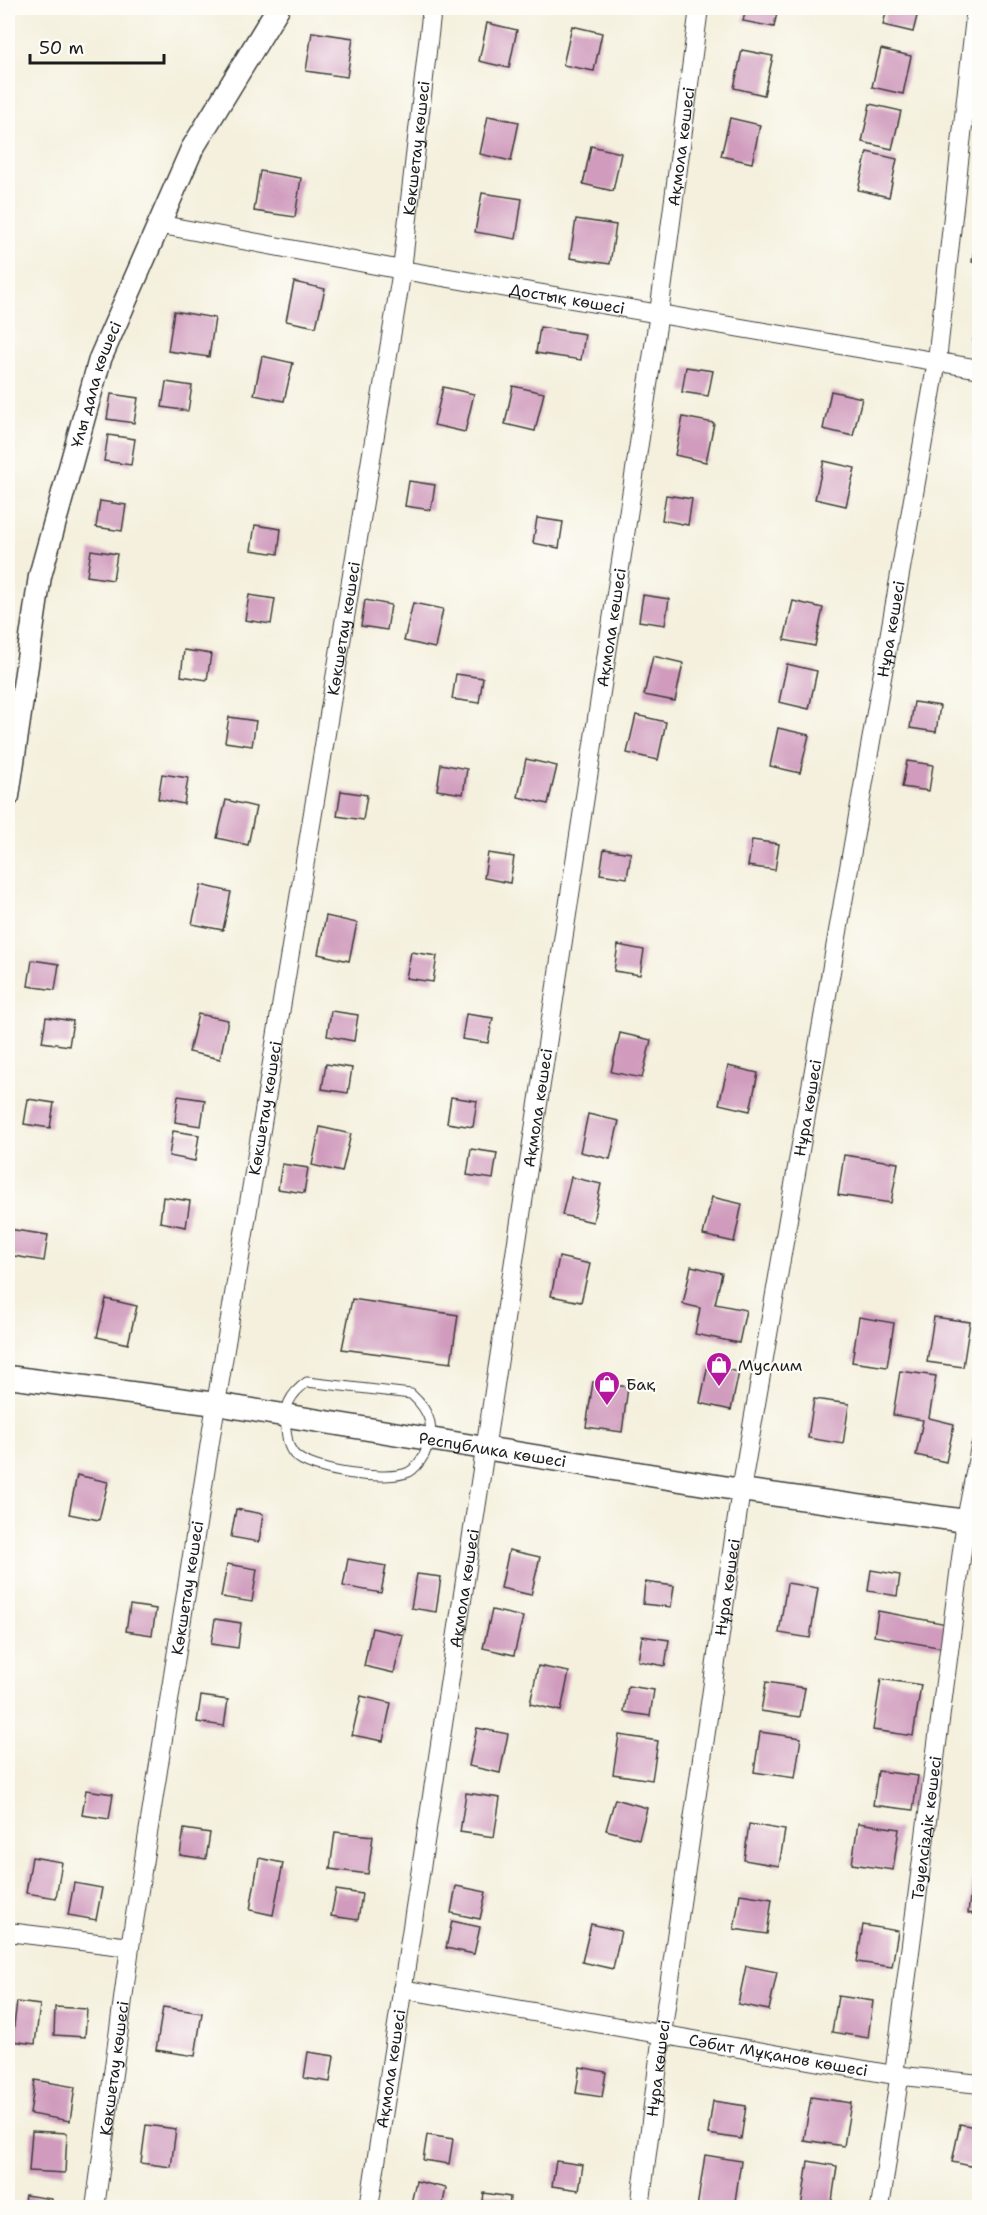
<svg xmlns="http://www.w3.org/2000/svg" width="987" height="2215" viewBox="0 0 987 2215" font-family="'Shantell Sans',sans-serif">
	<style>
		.building { fill: #d09bbd }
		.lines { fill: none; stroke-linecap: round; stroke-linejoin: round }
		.service-casing { stroke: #3c3c39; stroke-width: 11 }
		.minor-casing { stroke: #3c3c39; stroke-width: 20 }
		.tertiary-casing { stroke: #3c3c39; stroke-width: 25 }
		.service { stroke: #fff; stroke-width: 9 }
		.minor { stroke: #fff; stroke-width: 18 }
		.tertiary { stroke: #fff; stroke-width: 22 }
		.labels { text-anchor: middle; stroke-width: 4.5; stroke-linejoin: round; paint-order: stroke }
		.street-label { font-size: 16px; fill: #1c1c1c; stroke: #fdfcf7 }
		.poi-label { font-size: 16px; fill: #1c1c1c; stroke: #fdfcf7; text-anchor: start }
	</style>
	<rect width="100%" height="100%" fill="#fdfcf7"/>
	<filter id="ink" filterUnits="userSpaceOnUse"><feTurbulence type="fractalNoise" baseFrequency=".0167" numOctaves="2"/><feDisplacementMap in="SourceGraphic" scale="12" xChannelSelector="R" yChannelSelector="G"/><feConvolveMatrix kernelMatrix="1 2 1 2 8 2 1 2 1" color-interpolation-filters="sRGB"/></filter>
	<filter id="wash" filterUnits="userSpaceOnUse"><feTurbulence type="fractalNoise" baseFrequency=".008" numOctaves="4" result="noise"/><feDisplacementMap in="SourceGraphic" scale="24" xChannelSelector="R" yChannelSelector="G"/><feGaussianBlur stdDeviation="1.35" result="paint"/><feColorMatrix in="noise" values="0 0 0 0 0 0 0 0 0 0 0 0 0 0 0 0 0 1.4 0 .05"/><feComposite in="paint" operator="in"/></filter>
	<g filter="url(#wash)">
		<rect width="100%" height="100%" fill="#f4f0dd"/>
		<g id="blocks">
			<!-- building -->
			<g class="building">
				<polygon points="746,8 778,8 774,27 743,21"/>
				<polygon points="887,8 919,8 913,32 883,25"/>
				<polygon points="487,23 517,30 509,68 479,61"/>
				<polygon points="572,26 602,33 594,71 563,65"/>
				<polygon points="312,32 353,38 347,77 306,71"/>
				<polygon points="881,49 911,56 903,94 872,87"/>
				<polygon points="742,50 773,56 764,95 734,88"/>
				<polygon points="870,104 901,111 892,149 862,142"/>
				<polygon points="488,116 519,122 511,161 480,154"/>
				<polygon points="730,118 760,125 752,163 721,156"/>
				<polygon points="591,146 621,153 613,191 583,184"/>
				<polygon points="867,152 897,159 889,197 858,190"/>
				<polygon points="260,171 301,178 295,217 254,211"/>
				<polygon points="482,193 522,199 516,239 475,232"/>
				<polygon points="576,219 616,225 610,264 570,258"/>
				<polygon points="978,224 980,224 980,264 972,262"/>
				<polygon points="294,282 325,289 316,327 286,321"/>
				<polygon points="174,311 215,318 209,357 168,351"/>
				<polygon points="979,317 980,317 980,342 973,341"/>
				<polygon points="540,327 585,334 581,360 536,353"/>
				<polygon points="262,356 293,363 284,401 254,395"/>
				<polygon points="686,367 713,371 708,396 682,392"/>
				<polygon points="166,382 192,386 188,411 162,407"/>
				<polygon points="513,386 544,393 535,431 505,424"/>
				<polygon points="443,387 474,394 465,432 434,425"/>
				<polygon points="831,391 862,398 853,436 823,429"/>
				<polygon points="111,394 138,398 134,423 107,419"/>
				<polygon points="683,417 714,423 706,462 675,455"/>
				<polygon points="108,435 135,439 131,465 104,461"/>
				<polygon points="824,461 855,468 846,506 815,499"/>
				<polygon points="409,481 435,485 431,510 405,506"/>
				<polygon points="666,495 692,499 688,525 662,520"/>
				<polygon points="100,501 126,505 122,531 96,527"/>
				<polygon points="537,518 563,522 559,548 533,543"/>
				<polygon points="255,525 281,529 278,554 251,550"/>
				<polygon points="91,550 117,554 113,580 87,576"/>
				<polygon points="249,595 275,599 271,624 245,620"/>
				<polygon points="643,595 669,599 665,625 639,621"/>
				<polygon points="365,600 391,605 387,630 361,626"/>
				<polygon points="793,601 823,608 815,646 784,640"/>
				<polygon points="413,603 443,609 435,648 404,641"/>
				<polygon points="184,650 211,654 207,680 181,676"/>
				<polygon points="653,656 683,663 675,701 644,695"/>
				<polygon points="787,664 817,671 809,709 779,702"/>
				<polygon points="456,674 483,678 479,703 452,699"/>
				<polygon points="914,702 940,706 936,732 910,728"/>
				<polygon points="636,715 666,722 658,760 627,753"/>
				<polygon points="229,717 256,721 252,746 225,742"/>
				<polygon points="778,728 809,735 800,773 770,766"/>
				<polygon points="526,759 557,766 548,804 518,797"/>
				<polygon points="907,761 933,765 929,791 902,787"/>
				<polygon points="441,764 467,769 463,794 437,790"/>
				<polygon points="162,774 188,778 184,804 158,799"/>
				<polygon points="341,791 367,795 363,820 337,816"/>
				<polygon points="226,800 256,807 248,845 217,838"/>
				<polygon points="752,840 779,844 775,870 748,866"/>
				<polygon points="604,849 631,853 627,878 600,874"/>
				<polygon points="488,853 514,857 510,883 484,878"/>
				<polygon points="201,885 231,892 223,930 192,924"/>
				<polygon points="326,916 357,923 349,961 318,954"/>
				<polygon points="618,945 644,950 640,975 614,971"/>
				<polygon points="411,952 437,956 433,982 406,978"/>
				<polygon points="32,960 59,964 55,990 28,986"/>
				<polygon points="331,1011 358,1015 354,1041 327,1036"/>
				<polygon points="198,1014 228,1020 220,1059 189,1052"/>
				<polygon points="466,1014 493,1018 488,1043 462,1039"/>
				<polygon points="46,1017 73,1021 69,1046 42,1042"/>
				<polygon points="620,1033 651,1040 642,1078 611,1072"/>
				<polygon points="326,1064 352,1068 348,1093 322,1089"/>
				<polygon points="728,1066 758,1073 750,1111 719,1104"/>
				<polygon points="178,1096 205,1100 201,1126 175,1122"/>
				<polygon points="451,1097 477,1101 473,1127 447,1123"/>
				<polygon points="28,1099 54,1103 50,1128 24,1124"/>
				<polygon points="588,1114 619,1121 610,1159 580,1152"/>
				<polygon points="320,1127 351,1134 342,1172 312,1165"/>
				<polygon points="173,1131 199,1135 195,1161 169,1156"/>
				<polygon points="471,1149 497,1153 493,1179 467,1175"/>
				<polygon points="844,1155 898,1163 891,1203 838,1195"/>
				<polygon points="282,1164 308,1168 304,1193 278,1189"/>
				<polygon points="571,1177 601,1184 593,1222 562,1215"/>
				<polygon points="163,1197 190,1201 186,1227 160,1222"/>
				<polygon points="712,1197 742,1204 734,1242 703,1235"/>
				<polygon points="8,1229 48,1235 44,1261 8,1255"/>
				<polygon points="559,1257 590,1264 581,1302 551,1296"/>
				<polygon points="691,1266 722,1273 715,1304 746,1310 739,1343 695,1334 700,1308 683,1304"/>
				<polygon points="106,1299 137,1306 128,1344 97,1337"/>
				<polygon points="352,1299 458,1315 451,1363 342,1349"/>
				<polygon points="859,1317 894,1323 887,1367 852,1362"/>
				<polygon points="934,1317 970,1322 963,1367 927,1362"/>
				<polygon points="708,1365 739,1372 731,1410 700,1403"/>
				<polygon points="900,1371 936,1376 929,1418 954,1424 946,1462 916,1455 923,1420 893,1415"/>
				<polygon points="593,1382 628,1387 622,1432 586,1427"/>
				<polygon points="814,1399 849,1404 843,1444 808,1438"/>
				<polygon points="77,1475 108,1482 99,1520 69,1514"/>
				<polygon points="236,1509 263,1514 259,1542 231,1537"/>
				<polygon points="509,1550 540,1557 531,1595 501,1588"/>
				<polygon points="348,1559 386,1566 381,1593 343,1586"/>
				<polygon points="227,1564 257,1569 252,1602 221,1597"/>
				<polygon points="871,1570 900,1575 897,1596 868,1591"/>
				<polygon points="417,1574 441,1577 436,1612 411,1608"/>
				<polygon points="645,1582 674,1586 671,1607 643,1604"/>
				<polygon points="787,1583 818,1588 810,1638 779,1633"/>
				<polygon points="130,1605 156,1609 152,1635 126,1631"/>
				<polygon points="492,1610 523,1617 514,1655 483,1648"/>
				<polygon points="878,1611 947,1624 943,1648 874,1636"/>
				<polygon points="215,1619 241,1623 238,1648 211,1644"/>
				<polygon points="372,1628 403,1635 394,1673 364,1666"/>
				<polygon points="642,1636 669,1640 665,1666 638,1661"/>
				<polygon points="538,1666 569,1672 561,1711 530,1704"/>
				<polygon points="881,1679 921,1685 913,1736 873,1730"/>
				<polygon points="766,1682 805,1688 800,1717 761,1711"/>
				<polygon points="628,1686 654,1690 650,1716 624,1712"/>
				<polygon points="201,1696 228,1700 224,1726 197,1722"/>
				<polygon points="361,1696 391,1703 383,1741 352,1735"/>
				<polygon points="477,1728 508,1734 500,1773 469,1766"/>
				<polygon points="760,1732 801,1738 795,1778 754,1772"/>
				<polygon points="619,1735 658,1741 652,1780 613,1774"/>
				<polygon points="878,1771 918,1776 913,1810 873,1805"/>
				<polygon points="86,1790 113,1794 109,1819 82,1815"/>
				<polygon points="466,1793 500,1798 494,1837 460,1832"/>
				<polygon points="615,1799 647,1808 639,1839 606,1830"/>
				<polygon points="858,1823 899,1829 893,1870 852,1864"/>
				<polygon points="749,1824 785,1830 779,1866 744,1860"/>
				<polygon points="184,1829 210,1833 206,1859 180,1855"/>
				<polygon points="335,1832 373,1836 368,1874 330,1869"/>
				<polygon points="32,1857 62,1862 56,1898 26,1893"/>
				<polygon points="259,1858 283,1863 273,1915 250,1910"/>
				<polygon points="973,1874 980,1875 980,1915 968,1913"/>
				<polygon points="74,1883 102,1888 96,1920 68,1915"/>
				<polygon points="456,1886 486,1892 480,1919 451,1913"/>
				<polygon points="336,1890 362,1894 358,1920 331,1916"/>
				<polygon points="740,1894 772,1899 767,1934 734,1929"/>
				<polygon points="452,1921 480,1927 474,1954 446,1948"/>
				<polygon points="591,1924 621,1931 613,1969 582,1962"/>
				<polygon points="863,1925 898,1931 892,1967 857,1962"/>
				<polygon points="746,1966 777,1972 769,2010 738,2004"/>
				<polygon points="838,1996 873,2001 868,2038 832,2032"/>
				<polygon points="17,2002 40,2005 35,2044 12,2041"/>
				<polygon points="55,2007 87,2009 85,2037 54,2035"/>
				<polygon points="163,2007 202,2013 195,2056 156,2050"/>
				<polygon points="308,2052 334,2056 330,2082 304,2078"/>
				<polygon points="580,2067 606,2072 602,2097 576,2093"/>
				<polygon points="35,2080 75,2087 70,2121 30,2114"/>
				<polygon points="811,2097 851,2103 844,2146 804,2140"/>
				<polygon points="713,2101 746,2106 741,2139 708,2134"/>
				<polygon points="960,2124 980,2128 980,2168 952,2162"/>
				<polygon points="146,2125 176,2129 171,2167 141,2163"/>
				<polygon points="32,2131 67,2133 65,2173 29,2171"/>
				<polygon points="427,2135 453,2139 449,2164 423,2160"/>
				<polygon points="705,2155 741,2161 734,2208 697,2208"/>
				<polygon points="556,2161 583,2165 579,2190 552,2186"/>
				<polygon points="808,2161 837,2166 831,2208 801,2208"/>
				<polygon points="416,2181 446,2188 442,2208 410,2208"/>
				<polygon points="484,2193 510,2197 509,2208 482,2208"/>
				<polygon points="25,2195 52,2199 50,2208 23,2208"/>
			</g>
		</g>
	</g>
	<g filter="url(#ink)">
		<use href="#blocks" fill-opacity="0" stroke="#3c3c39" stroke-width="1.5"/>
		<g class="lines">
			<defs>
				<path id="service" d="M307,1382L411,1394C432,1413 436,1430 424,1455C420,1462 416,1468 409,1472C388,1482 310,1472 294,1454C288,1447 287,1438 286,1429C283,1408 290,1394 307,1382Z"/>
				<g id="minor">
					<path id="s1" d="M157,224L402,270L980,369"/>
					<polyline points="8,1932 130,1947"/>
					<path id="s2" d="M402,1989L894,2075L980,2084"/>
					<path id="s3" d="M95,2208L130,1947L216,1404L402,270L432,8"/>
					<path id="s4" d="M369,2208L659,313L699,8"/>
					<path id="s5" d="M640,2208L662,2034L741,1490L937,361L976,8"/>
					<path id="s6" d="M880,2208L899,2079L894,2075L966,1520L980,1447"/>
				</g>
				<g id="tertiary">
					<path id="s7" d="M8,796L40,576L100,359L192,149L278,8"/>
					<path id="s8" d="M8,1377L216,1404L741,1490L980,1523"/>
				</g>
			</defs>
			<!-- service casing -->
			<use href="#service" class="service-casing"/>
			<!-- minor casing -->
			<use href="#minor" class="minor-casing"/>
			<!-- tertiary casing -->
			<use href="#tertiary" class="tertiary-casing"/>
			<!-- service -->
			<use href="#service" class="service"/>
			<!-- minor -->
			<use href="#minor" class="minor"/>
			<!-- tertiary -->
			<use href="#tertiary" class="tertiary"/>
		</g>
	</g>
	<!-- icons -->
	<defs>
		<symbol id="shop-pin" viewBox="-11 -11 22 30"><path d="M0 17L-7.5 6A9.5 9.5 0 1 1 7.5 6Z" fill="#b5179e" stroke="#fdfcf7"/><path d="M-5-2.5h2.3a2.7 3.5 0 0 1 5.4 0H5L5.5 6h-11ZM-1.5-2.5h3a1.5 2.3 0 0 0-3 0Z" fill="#fff"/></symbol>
	</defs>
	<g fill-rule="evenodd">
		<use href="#shop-pin" x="704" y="1350" width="30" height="40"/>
		<use href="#shop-pin" x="592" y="1369" width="30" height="40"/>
	</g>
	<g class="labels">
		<!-- street labels -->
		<g class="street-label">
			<text dy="6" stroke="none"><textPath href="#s4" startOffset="2085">Ақмола көшесі</textPath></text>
			<text dy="6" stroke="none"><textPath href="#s3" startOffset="2085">Көкшетау көшесі</textPath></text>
			<text dy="6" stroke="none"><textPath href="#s1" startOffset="417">Достық көшесі</textPath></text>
			<text dy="6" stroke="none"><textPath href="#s7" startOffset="422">Ұлы дала көшесі</textPath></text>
			<text dy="6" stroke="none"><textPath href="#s4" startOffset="1599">Ақмола көшесі</textPath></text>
			<text dy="6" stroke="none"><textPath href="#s3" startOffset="1599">Көкшетау көшесі</textPath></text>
			<text dy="6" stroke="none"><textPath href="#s5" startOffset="1599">Нұра көшесі</textPath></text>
			<text dy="6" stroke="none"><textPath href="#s5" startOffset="1113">Нұра көшесі</textPath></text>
			<text dy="6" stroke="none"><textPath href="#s3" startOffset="1113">Көкшетау көшесі</textPath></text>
			<text dy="6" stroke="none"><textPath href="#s4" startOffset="1113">Ақмола көшесі</textPath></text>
			<text dy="6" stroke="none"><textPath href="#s8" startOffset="490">Республика көшесі</textPath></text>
			<text dy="6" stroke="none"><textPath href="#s3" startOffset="627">Көкшетау көшесі</textPath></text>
			<text dy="6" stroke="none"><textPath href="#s5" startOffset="627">Нұра көшесі</textPath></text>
			<text dy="6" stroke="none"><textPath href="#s4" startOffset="627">Ақмола көшесі</textPath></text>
			<text dy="6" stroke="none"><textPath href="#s6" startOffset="386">Тәуелсіздік көшесі</textPath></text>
			<text dy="6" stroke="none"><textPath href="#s2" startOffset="382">Сәбит Мұқанов көшесі</textPath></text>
			<text dy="6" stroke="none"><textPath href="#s3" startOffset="141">Көкшетау көшесі</textPath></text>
			<text dy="6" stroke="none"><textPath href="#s5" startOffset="141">Нұра көшесі</textPath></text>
			<text dy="6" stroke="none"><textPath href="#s4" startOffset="141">Ақмола көшесі</textPath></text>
		</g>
		<!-- poi labels -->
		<g class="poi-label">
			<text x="738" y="1371">Муслим</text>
			<text x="626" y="1390">Бақ</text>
		</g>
	</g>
	<!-- margin -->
	<rect width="987" height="2215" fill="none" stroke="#fdfcf7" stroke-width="30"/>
	<!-- scale -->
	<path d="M30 54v9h134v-9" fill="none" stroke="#1c1c1c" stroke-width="3"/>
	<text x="39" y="54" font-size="18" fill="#1c1c1c" stroke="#fdfcf7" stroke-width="4.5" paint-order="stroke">50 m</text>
</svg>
